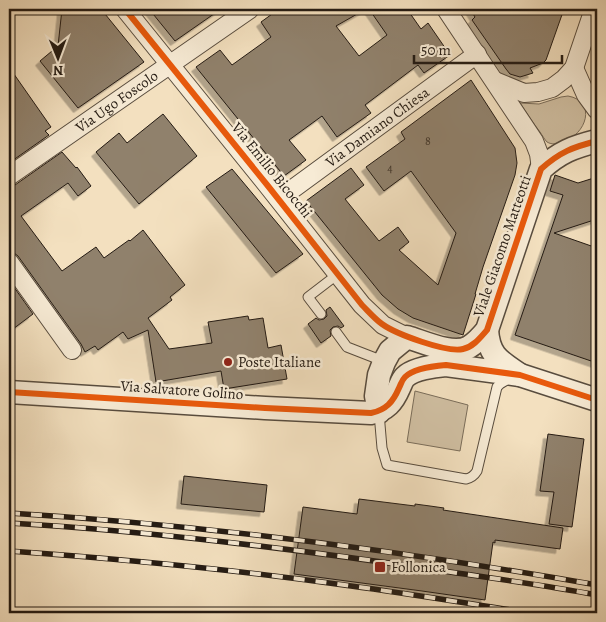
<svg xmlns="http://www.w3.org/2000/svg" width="606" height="622" viewBox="0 0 606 622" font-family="Alegreya,serif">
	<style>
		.green { fill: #d0bfa2; stroke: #7a6d5a }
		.building { fill: #90816c; stroke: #241b13; filter: url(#shadow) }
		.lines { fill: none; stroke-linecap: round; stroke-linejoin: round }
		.service-casing { stroke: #584c3e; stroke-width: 11 }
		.minor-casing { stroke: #584c3e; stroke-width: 20 }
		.tertiary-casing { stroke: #584c3e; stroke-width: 25 }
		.service { stroke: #f7ebd5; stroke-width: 9 }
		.minor { stroke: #f7ebd5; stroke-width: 18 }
		.tertiary { stroke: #f7ebd5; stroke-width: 22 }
		.rail-casing { stroke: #241b13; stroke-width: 5.5 }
		.rail { stroke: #f7ebd5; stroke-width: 4; stroke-dasharray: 11; stroke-linecap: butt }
		.cycleway-casing { stroke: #f7ebd5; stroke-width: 9 }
		.cycleway { stroke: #e8590c; stroke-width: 6 }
		.poi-dot { fill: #8f2418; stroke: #f7ebd5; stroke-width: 2 }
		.labels { text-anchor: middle; stroke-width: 5; stroke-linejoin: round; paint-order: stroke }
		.number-label { font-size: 12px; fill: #3f3429 }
		.street-label { font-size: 15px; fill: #241b13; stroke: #f7ebd5 }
		.poi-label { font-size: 15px; fill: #241b13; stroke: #f7ebd5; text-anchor: start }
	</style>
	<defs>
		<filter id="shadow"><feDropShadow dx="-4.5" dy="4.5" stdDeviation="0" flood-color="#0004"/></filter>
	</defs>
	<rect width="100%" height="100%" fill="#f3e0bf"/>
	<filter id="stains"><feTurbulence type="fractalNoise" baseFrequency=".004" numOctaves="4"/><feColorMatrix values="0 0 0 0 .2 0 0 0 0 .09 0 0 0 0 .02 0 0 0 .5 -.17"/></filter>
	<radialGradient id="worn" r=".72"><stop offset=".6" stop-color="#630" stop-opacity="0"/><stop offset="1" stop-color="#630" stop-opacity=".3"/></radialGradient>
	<!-- green -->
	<g class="green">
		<path d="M568,96C597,101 587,135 562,142C558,144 552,145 547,142C545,140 542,135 540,132C533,123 527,113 520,103L539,104L561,97Z"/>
		<polygon points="415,391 468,405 460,451 407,442"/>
	</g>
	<!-- building -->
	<g class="building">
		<polygon points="62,9 101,9 144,62 78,108 40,61 58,46"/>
		<polygon points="149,9 221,9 175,41"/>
		<polygon points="279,9 366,9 336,26 359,56 387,35 369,9 407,9 421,29 428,23 450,55 424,73 418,65 365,105 371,113 337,137 322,116 289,140 306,160 284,176 196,67 220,50 232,65 271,37 261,22"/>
		<polygon points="470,9 564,9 546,60 543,63 530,68 533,73 520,77 510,74 506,69 472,20 475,17"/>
		<polygon points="9,67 51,127 45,131 49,135 9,163"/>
		<polygon points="471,80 515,148 517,163 515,175 483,267 475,294 476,294 463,335 413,318 398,309 382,295 306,201 351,168 364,185 345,199 379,241 398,227 409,242 399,250 438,285 456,233 411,171 384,191 366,167 405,139 401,132"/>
		<polygon points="163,114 197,156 139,204 96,152 119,133 127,143"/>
		<polygon points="62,152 76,168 77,167 91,186 78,196 68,183 21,216 62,271 96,247 104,258 129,240 130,241 143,230 185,285 170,297 172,300 148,318 169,349 212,343 208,322 248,316 249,320 263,318 268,348 281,345 287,379 224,389 221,371 156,382 148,330 128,339 123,332 98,350 95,346 85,352 81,344 18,256 14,253 9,251 9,186 15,185"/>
		<polygon points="232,169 303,254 276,273 206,187"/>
		<polygon points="555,175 578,183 597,177 597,219 554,233 597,248 597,363 515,335 563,195 550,191"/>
		<polygon points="9,280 33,314 9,332"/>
		<polygon points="330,307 344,326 341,328 338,326 333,327 330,330 331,336 321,343 308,324 316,318 319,320 324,319 327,316 326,310"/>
		<polygon points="548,434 584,439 572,527 549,524 554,492 540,491"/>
		<polygon points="184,476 267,485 264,512 181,504"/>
		<polygon points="359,499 415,506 415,504 430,506 444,508 443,510 563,528 560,549 495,540 495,543 493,542 485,600 422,591 294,574 303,507 357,514"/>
	</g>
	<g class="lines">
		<defs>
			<g id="service">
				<polyline points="321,314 308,297 338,274"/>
				<polyline points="336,332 347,347 383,361"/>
				<path d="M379,413L382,448L387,465L466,479C471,478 474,476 477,471L497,387L500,384L510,378"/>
			</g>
			<g id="minor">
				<polyline points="125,9 268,186 362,305 383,325 407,337"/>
				<polyline points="446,9 534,141 539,154 541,169"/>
				<polyline points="574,68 586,95 597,110"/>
				<polyline points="495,81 524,93 538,92 552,88 564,79 574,68 594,9"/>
				<path id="s1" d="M9,176L250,9"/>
				<path id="s2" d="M279,199L477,54"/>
				<polyline points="9,262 72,350"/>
			</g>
			<g id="tertiary">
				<path d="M487,330C489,357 500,361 520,375"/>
				<path d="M9,392L265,408L371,413C386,410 393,402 399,388C401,384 402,380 405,377C413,369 434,366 446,365L520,375L597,400"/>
				<path d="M379,412L376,396L379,375L384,362L390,351L407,337C424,342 453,356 469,347C476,343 482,336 487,330L541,169C560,152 573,147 597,141"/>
			</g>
		</defs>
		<!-- service casing -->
		<use href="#service" class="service-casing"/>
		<!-- minor casing -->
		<use href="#minor" class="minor-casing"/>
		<!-- tertiary casing -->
		<use href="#tertiary" class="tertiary-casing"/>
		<!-- service -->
		<use href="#service" class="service"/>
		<!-- minor -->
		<use href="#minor" class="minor"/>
		<!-- tertiary -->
		<use href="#tertiary" class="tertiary"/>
		<defs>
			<g id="rail">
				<path d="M9,513C206,525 402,551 597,585"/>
				<path d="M9,523C152,531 295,549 437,570C490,578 544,585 597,595"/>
				<path d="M9,551C123,559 238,570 351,586C411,594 471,604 531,613"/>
			</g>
		</defs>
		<!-- rail casing -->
		<use href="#rail" class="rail-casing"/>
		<!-- rail -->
		<use href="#rail" class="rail"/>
		<defs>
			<g id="cycleway">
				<path d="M125,9L268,186L362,305C369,312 375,319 382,324C396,334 447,353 463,349C473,347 480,338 487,330L541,169C560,152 573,147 597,141"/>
				<path d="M9,392L265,408L371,413C386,410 393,402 399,388C401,384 402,380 405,377C413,369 434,366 446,365L520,375L597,400"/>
			</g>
		</defs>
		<!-- cycleway casing -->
		<use href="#cycleway" class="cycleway-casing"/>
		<!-- cycleway -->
		<use href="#cycleway" class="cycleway"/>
	</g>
	<!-- markers -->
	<g class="poi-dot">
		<circle cx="228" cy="362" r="5"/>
		<rect x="374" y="561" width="12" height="12" rx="2.5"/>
	</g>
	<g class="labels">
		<!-- number labels -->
		<g class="number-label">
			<text x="428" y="145">8</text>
			<text x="390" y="172">4</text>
		</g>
		<!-- street labels -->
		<g class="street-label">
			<text dy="5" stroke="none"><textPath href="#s1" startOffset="131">Via Ugo Foscolo</textPath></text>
			<text dy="5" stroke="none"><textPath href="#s2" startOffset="122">Via Damiano Chiesa</textPath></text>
			<text transform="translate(272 170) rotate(51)" y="5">Via Emilio Bicocchi</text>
			<text transform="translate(502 246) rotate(-71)" y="5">Viale Giacomo Matteotti</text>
			<text transform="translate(182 390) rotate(4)" y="5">Via Salvatore Golino</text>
		</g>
		<!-- poi labels -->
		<g class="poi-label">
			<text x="238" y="367">Poste Italiane</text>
			<text x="391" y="572">Follonica</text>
		</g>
	</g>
	<!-- margin -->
	<rect width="606" height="622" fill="none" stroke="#f3e0bf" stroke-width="30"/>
	<rect x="10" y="10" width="586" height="602" fill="none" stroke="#241b13" stroke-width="2.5"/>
	<rect x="15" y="15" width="576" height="592" fill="none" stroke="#241b13"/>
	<!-- north arrow -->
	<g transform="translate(58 58) rotate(179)" stroke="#f7ebd5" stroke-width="4" paint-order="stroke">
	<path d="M0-4L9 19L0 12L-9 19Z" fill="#241b13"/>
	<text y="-8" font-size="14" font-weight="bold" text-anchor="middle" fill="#241b13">N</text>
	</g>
	<!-- scale -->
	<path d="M414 55v8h148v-8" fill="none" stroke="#241b13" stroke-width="2.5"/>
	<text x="421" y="55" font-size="15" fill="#241b13" stroke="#f7ebd5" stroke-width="4" paint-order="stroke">50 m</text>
	<rect width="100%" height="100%" filter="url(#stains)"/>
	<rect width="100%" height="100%" fill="url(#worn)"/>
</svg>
